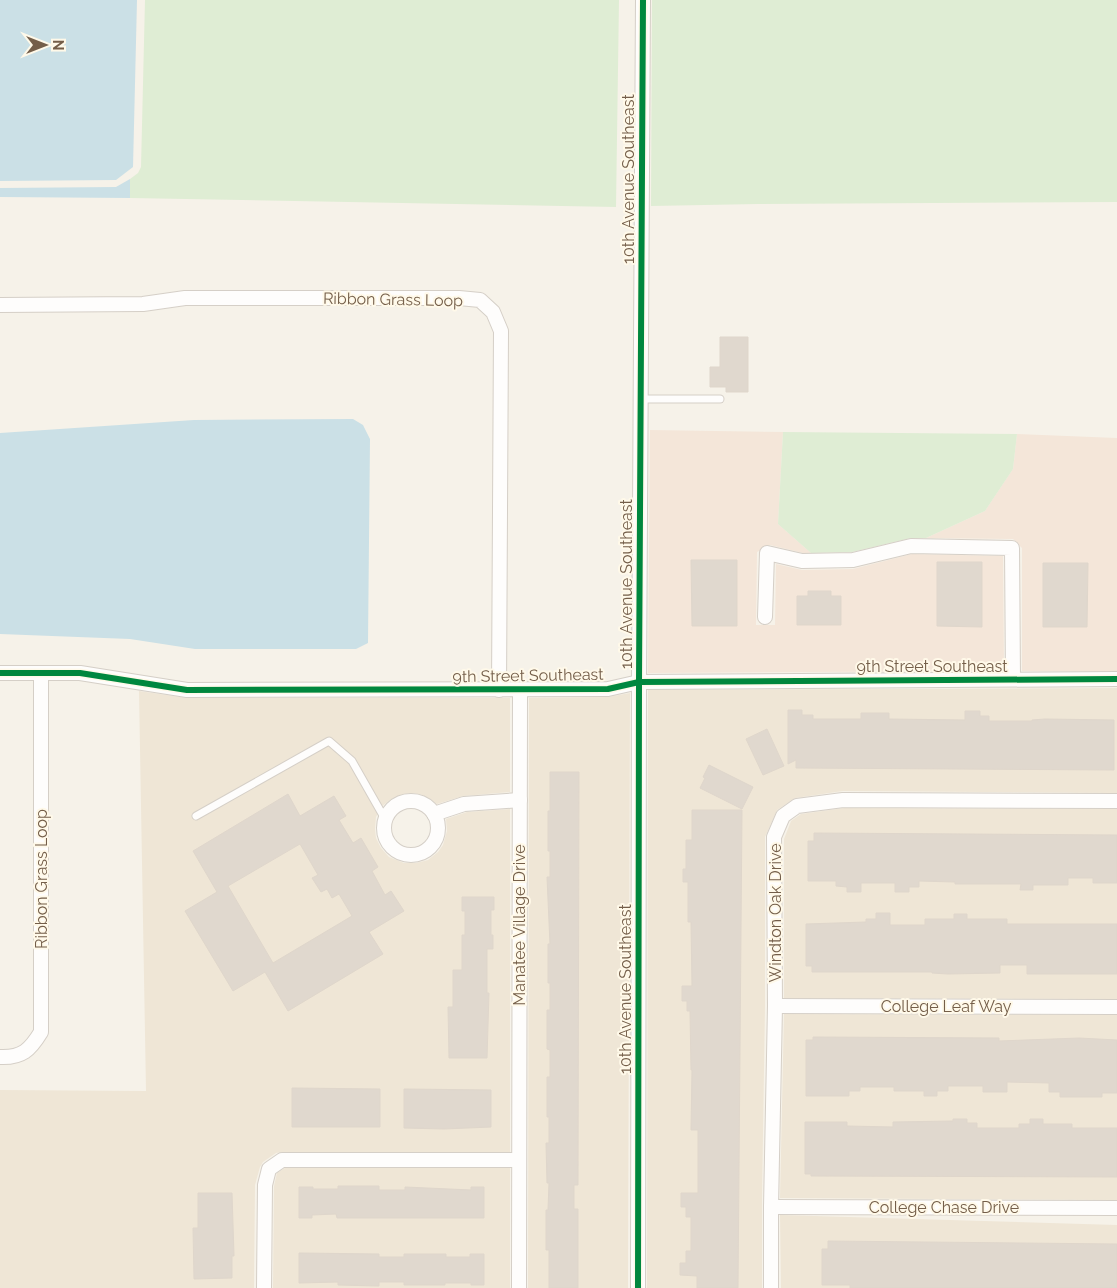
<svg xmlns="http://www.w3.org/2000/svg" width="1117" height="1288" viewBox="0 0 1117 1288" font-family="Raleway,sans-serif">
	<style>
		.residential { fill: #efe6d6 }
		.commercial { fill: #f4e6d9 }
		.green { fill: #dfedd4 }
		.water { fill: #cbe0e6 }
		.building { fill: #e0d8ce; stroke: #dfd6cb; fill-rule: evenodd }
		.lines { fill: none; stroke-linecap: round; stroke-linejoin: round }
		.lane-casing { stroke: #d5cfc7; stroke-width: 9 }
		.street-casing { stroke: #d5cfc7; stroke-width: 16 }
		.lane { stroke: #fefdfc; stroke-width: 7 }
		.street { stroke: #fefdfc; stroke-width: 14 }
		.cycleway-casing { stroke: #fff9e9; stroke-width: 9 }
		.cycleway { stroke: #00873e; stroke-width: 6 }
		.labels { text-anchor: middle; stroke-width: 4; stroke-linejoin: round; paint-order: stroke }
		.street-label { font-size: 16px; fill: #745e49; stroke: #fff9e9 }
	</style>
	<rect width="100%" height="100%" fill="#f6f2e9"/>
	<!-- residential -->
	<g class="residential">
		<polygon points="1117,688 1117,793 843,791 795,798 777,810 765,837 765,1006 762,1198 762,1288 647,1288 648,690"/>
		<polygon points="139,691 187,698 510,698 510,792 463,796 437,804 423,795 412,793 400,795 390,800 381,807 376,817 375,829 376,838 381,848 389,857 404,863 416,863 428,860 438,852 443,845 447,831 446,819 467,812 510,809 510,1152 282,1152 276,1153 263,1162 260,1167 255,1185 254,1288 0,1288 0,1090 146,1091"/>
		<polygon points="630,693 628,1288 528,1288 529,698 608,697"/>
		<polygon points="844,808 1117,809 1117,999 784,998 784,839 791,821 801,814"/>
		<polygon points="784,1014 1117,1015 1117,1200 780,1198"/>
		<polygon points="285,1168 510,1168 510,1288 273,1288 274,1186 277,1173"/>
		<polygon points="780,1215 1117,1225 1117,1288 781,1288"/>
	</g>
	<!-- commercial -->
	<g class="commercial">
		<polygon points="650,430 783,432 778,524 811,553 803,553 770,545 757,552 756,625 775,625 776,564 802,570 853,569 912,554 1003,556 1004,671 648,673"/>
		<polygon points="1017,434 1117,438 1117,671 1022,671 1022,548 1013,539 926,538 985,511 1013,469"/>
	</g>
	<!-- green -->
	<g class="green">
		<polygon points="145,0 619,0 616,207 130,198 130,179 138,173 141,167"/>
		<polygon points="652,0 1117,0 1117,202 758,204 651,206"/>
		<polygon points="783,432 1017,434 1013,469 985,511 926,538 911,538 852,552 811,553 778,524"/>
	</g>
	<!-- water -->
	<g class="water">
		<polygon points="0,0 137,0 133,167 116,180 0,181"/>
		<polygon points="130,179 130,198 0,197 0,188 116,187"/>
		<polygon points="353,419 363,425 370,439 368,643 356,649 195,649 130,639 0,634 0,433 194,420"/>
	</g>
	<!-- building -->
	<g class="building">
		<polygon points="720,337 748,337 748,392 726,392 726,387 710,387 710,367 720,367"/>
		<polygon points="691,560 737,560 737,626 692,626"/>
		<polygon points="937,562 982,562 982,627 937,626"/>
		<polygon points="1043,563 1088,563 1087,627 1043,627"/>
		<polygon points="808,591 831,591 831,596 841,596 841,625 797,625 797,596 808,596"/>
		<polygon points="788,710 802,710 802,715 813,715 813,719 861,719 861,713 889,713 889,719 965,720 965,711 980,711 980,716 989,716 989,721 1032,721 1032,720 1045,719 1114,720 1114,770 796,768 796,760 788,764"/>
		<polygon points="767,729 784,766 763,775 746,739"/>
		<polygon points="709,765 753,787 742,809 700,788 705,778 703,777"/>
		<polygon points="550,772 579,772 578,1185 574,1185 574,1209 578,1209 578,1288 549,1288 549,1250 546,1250 546,1210 548,1210 549,1183 547,1183 546,1143 549,1143 549,1117 547,1117 547,1077 550,1077 550,1050 547,1049 547,1010 550,1010 550,983 548,983 548,944 550,944 547,877 550,877 550,851 548,851 548,811 550,811"/>
		<path d="M288,794L300,816L334,796L346,816L339,820L353,843L361,838L378,867L372,871L385,895L391,891L404,911L369,932L383,954L288,1011L265,972L233,991L185,911L217,892L193,851ZM300,844L318,875L312,878L321,892L327,889L332,898L339,894L352,916L273,963L228,886Z"/>
		<polygon points="692,810 742,810 738,1288 697,1288 697,1276 680,1275 680,1263 686,1263 686,1251 691,1251 691,1217 686,1217 686,1207 681,1207 681,1193 698,1193 698,1130 691,1130 692,1070 691,1070 690,1011 687,1011 687,1001 682,1001 682,986 692,986 691,922 688,922 688,882 683,882 683,869 686,869 686,840 692,840"/>
		<polygon points="814,833 1117,835 1117,883 1093,883 1093,878 1068,878 1068,885 1033,885 1033,890 1020,890 1021,884 955,884 955,882 919,881 919,887 909,887 909,892 895,892 895,883 861,883 861,892 847,892 847,887 836,886 836,881 808,881 808,841 814,841"/>
		<polygon points="462,897 494,897 494,910 491,910 491,935 493,935 493,949 487,949 487,993 489,993 487,1058 449,1058 448,1007 453,1007 453,970 462,970 462,935 465,935 465,911 462,911"/>
		<polygon points="876,913 890,913 890,925 925,925 925,919 954,919 954,914 967,914 967,919 1007,919 1007,924 1117,924 1117,974 1027,974 1027,965 1000,965 1000,973 948,974 932,973 932,972 812,972 812,966 806,966 806,924 866,922 866,919 876,919"/>
		<polygon points="813,1037 999,1038 999,1041 1079,1038 1117,1040 1117,1093 1102,1093 1102,1097 1060,1097 1060,1092 1049,1092 1049,1083 1007,1082 1007,1092 983,1092 983,1086 948,1086 948,1091 937,1091 937,1096 924,1096 924,1091 894,1091 894,1087 860,1087 860,1091 849,1091 849,1096 806,1096 806,1040 813,1040"/>
		<polygon points="292,1088 380,1089 380,1127 292,1127"/>
		<polygon points="404,1089 491,1090 491,1127 444,1129 404,1128"/>
		<polygon points="953,1119 967,1119 967,1123 977,1123 977,1128 1019,1128 1019,1124 1030,1124 1030,1119 1043,1119 1043,1124 1072,1124 1072,1128 1117,1128 1117,1177 811,1176 811,1174 805,1174 805,1122 847,1122 847,1126 893,1127 893,1122 953,1121"/>
		<polygon points="338,1186 379,1186 379,1190 405,1190 405,1187 471,1190 471,1187 484,1187 484,1218 337,1218 336,1214 312,1215 312,1218 299,1218 299,1187 313,1187 313,1189 338,1189"/>
		<polygon points="198,1193 232,1193 234,1256 232,1256 232,1278 194,1279 193,1228 198,1228"/>
		<polygon points="828,1241 1117,1244 1117,1288 850,1288 850,1285 822,1285 822,1249 828,1249"/>
		<polygon points="299,1253 379,1254 379,1257 404,1257 404,1254 446,1254 446,1257 470,1257 470,1254 484,1254 484,1285 471,1285 471,1283 445,1283 445,1285 404,1285 404,1282 379,1282 379,1286 338,1285 338,1282 299,1283"/>
	</g>
	<g class="lines">
		<defs>
			<g id="lane">
				<polyline points="641,399 720,399"/>
				<polyline points="196,816 329,741 352,761 385,819"/>
			</g>
			<g id="street">
				<polyline points="0,305 143,304 185,298 459,298 480,300 493,312 501,331 499,690"/>
				<polyline points="765,617 767,553 802,561 853,560 911,546 1012,548 1013,679"/>
				<polyline points="0,673 80,673 187,690 608,689 639,682 1117,679"/>
				<circle cx="411" cy="828" r="27"/>
				<polyline points="434,814 464,804 520,800"/>
				<polyline points="775,1006 1117,1007"/>
				<path d="M0,1057C22,1058 30,1050 41,1032V673"/>
				<polyline points="771,1207 1117,1208"/>
				<polyline points="264,1288 265,1185 269,1169 282,1160 519,1160"/>
				<polyline points="519,1288 520,690"/>
				<polyline points="638,1288 639,682 643,0"/>
				<polyline points="771,1288 771,1207 775,1006 774,837 783,816 797,806 843,800 1117,801"/>
			</g>
		</defs>
		<!-- lane casing -->
		<use href="#lane" class="lane-casing"/>
		<!-- street casing -->
		<use href="#street" class="street-casing"/>
		<!-- lane -->
		<use href="#lane" class="lane"/>
		<!-- street -->
		<use href="#street" class="street"/>
		<defs>
			<g id="cycleway">
				<polyline points="0,673 80,673 187,690 608,689 639,682 1117,679"/>
				<polyline points="638,1288 639,682 643,0"/>
			</g>
		</defs>
		<!-- cycleway casing -->
		<use href="#cycleway" class="cycleway-casing"/>
		<!-- cycleway -->
		<use href="#cycleway" class="cycleway"/>
	</g>
	<g class="labels">
		<!-- street labels -->
		<g class="street-label">
			<text transform="translate(628 179) rotate(-90)" y="6">10th Avenue Southeast</text>
			<text transform="translate(393 299) rotate(1)" y="6">Ribbon Grass Loop</text>
			<text transform="translate(626 584) rotate(-90)" y="6">10th Avenue Southeast</text>
			<text x="932" y="672">9th Street Southeast</text>
			<text transform="translate(528 675) rotate(-1)" y="6">9th Street Southeast</text>
			<text transform="translate(41 879) rotate(-90)" y="6">Ribbon Grass Loop</text>
			<text transform="translate(775 913) rotate(-90)" y="6">Windton Oak Drive</text>
			<text transform="translate(519 925) rotate(-90)" y="6">Manatee Village Drive</text>
			<text transform="translate(625 989) rotate(-90)" y="6">10th Avenue Southeast</text>
			<text x="946" y="1012">College Leaf Way</text>
			<text x="944" y="1213">College Chase Drive</text>
		</g>
	</g>
	<!-- north arrow -->
	<g transform="translate(45 45) rotate(90)" stroke="#fff9e9" stroke-width="4" paint-order="stroke">
	<path d="M0-4L9 19L0 12L-9 19Z" fill="#745e49"/>
	<text y="-8" font-size="14" font-weight="bold" text-anchor="middle" fill="#745e49">N</text>
	</g>
</svg>
